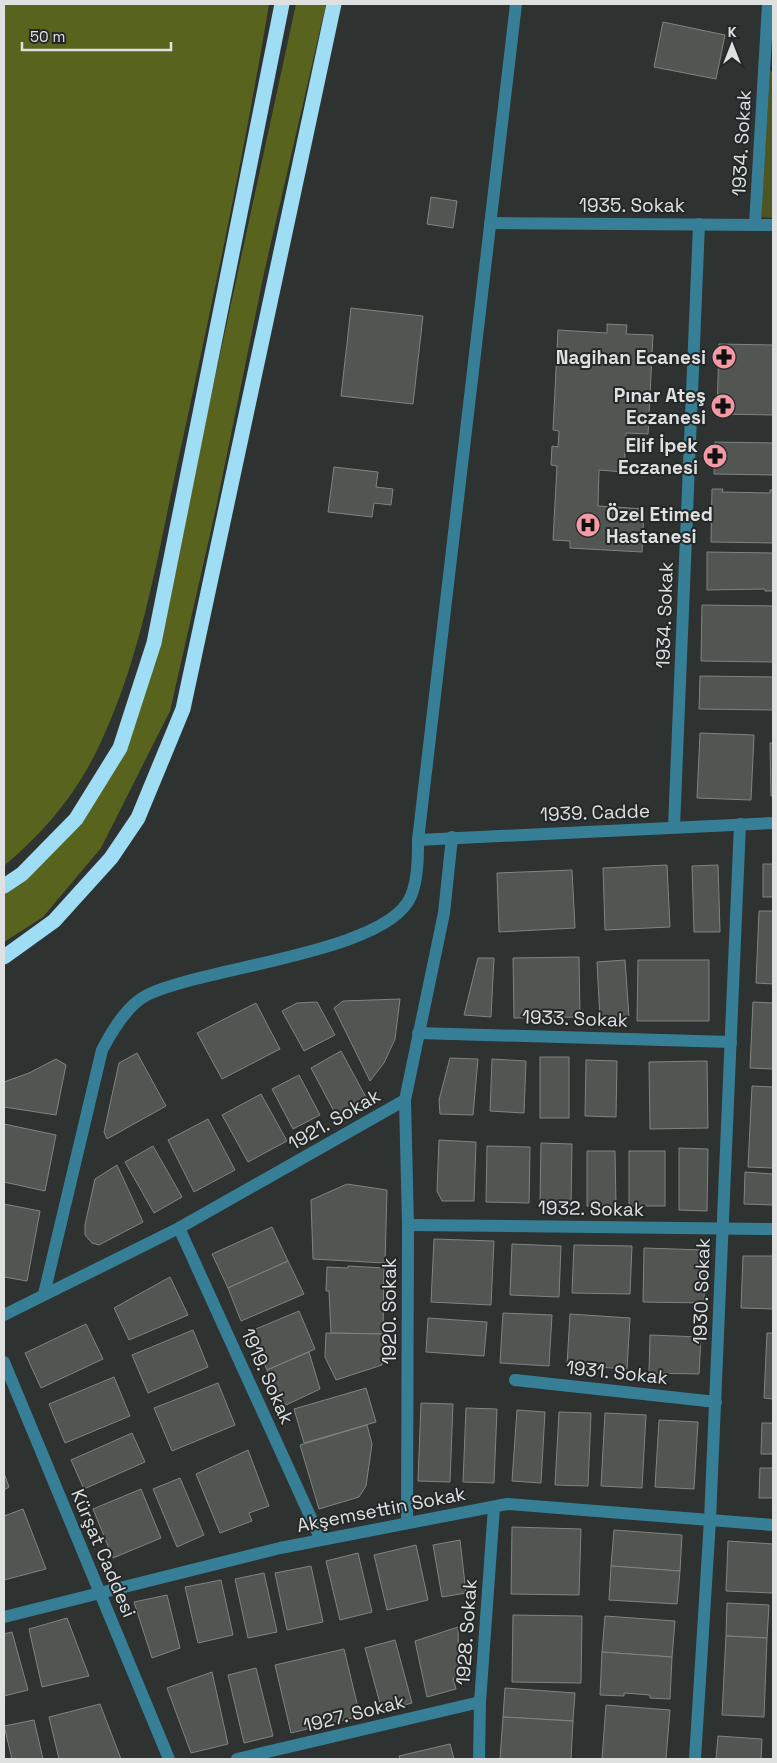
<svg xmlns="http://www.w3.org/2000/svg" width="777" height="1763" viewBox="0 0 777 1763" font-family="'Space Grotesk',sans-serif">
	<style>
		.green { fill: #4d5523 }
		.forest { fill: #58631e }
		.building { fill: #525653; stroke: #808481 }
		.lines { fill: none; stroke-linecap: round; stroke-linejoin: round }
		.minor { stroke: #377f96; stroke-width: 12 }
		.highway { stroke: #9eddf3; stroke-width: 15 }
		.labels { text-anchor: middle; stroke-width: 4; stroke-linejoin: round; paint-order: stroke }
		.street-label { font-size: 19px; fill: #dee1e0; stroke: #242828 }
		.poi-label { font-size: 19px; font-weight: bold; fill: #dee1e0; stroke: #242828; text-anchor: end }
	</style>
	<rect width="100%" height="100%" fill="#2e3231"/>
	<!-- green -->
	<polygon class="green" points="770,71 773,72 773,218 761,217"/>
	<!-- forest -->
	<g class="forest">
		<path d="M4,4H269C245,150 214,294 183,438C160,540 145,649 100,744C76,795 46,830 4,866Z"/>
		<polygon points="296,4 326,4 264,273 216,508 170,711 101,848 43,917 4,942 4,893 25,878 122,751 200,447"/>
	</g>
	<!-- building -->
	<g class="building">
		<polygon points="663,22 725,35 716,79 654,67"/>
		<polygon points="431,197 457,201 453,228 427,224"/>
		<polygon points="351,308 423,316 413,404 341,396"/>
		<polygon points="607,324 627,325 626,334 653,335 648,434 626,433 624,472 599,470 598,506 644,509 642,552 570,548 570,541 553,540 557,466 551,465 552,446 558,447 559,431 553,430 558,330 607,333"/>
		<polygon points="719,344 773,345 773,415 717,414"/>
		<polygon points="715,442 773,443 773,475 714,474"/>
		<polygon points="334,467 378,472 376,487 393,489 391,505 374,503 372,517 328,512"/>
		<polygon points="712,489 723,489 722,492 770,493 770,490 773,490 773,543 711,542"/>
		<polygon points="707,552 773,553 773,591 765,591 765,589 707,590"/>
		<polygon points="702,605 773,606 773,662 701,661"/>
		<polygon points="700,676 773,677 773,710 699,709"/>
		<polygon points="700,733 754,735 751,800 697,798"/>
		<polygon points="770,743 773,743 773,796 771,796"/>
		<rect x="763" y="864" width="10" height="33"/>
		<polygon points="667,865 670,927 605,930 603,868"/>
		<polygon points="718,865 720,932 694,932 692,866"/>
		<polygon points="572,870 575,928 499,932 497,873"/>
		<polygon points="759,911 773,911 773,984 756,983"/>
		<polygon points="579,957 580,1017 514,1018 513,958"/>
		<polygon points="478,958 494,958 491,1017 464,1015"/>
		<polygon points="625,960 629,1017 600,1019 597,962"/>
		<polygon points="638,960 709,960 709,1021 637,1021"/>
		<polygon points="400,999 395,1039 384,1063 370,1081 334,1008 343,1001"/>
		<polygon points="317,1002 335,1035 304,1051 282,1011 297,1003"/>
		<polygon points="753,1002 773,1003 773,1069 750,1068"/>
		<polygon points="256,1003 280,1049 222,1079 197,1033"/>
		<polygon points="341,1051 368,1101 337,1117 311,1068"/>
		<polygon points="137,1053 166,1106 107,1139 104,1132 119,1063"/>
		<rect x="540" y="1057" width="29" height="61"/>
		<polygon points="450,1058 478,1059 473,1115 440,1114 439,1100"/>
		<polygon points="56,1059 66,1065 56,1115 4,1107 4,1082 29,1073"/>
		<polygon points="492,1059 526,1061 524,1113 490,1111"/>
		<polygon points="586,1060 617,1061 616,1117 585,1116"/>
		<polygon points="707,1061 708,1128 650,1129 649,1062"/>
		<polygon points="299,1075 320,1115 293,1129 272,1089"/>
		<polygon points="752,1086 773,1087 773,1168 748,1167"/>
		<polygon points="261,1094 287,1141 248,1162 222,1115"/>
		<polygon points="208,1119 235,1170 194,1192 168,1140"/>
		<polygon points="4,1124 56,1135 45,1191 4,1182"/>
		<polygon points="439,1140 476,1142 474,1201 442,1201 437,1191"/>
		<polygon points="541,1143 572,1144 571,1205 540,1204"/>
		<polygon points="153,1146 182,1197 154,1213 125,1162"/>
		<polygon points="487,1146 530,1147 529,1203 486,1202"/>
		<polygon points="679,1148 708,1149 707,1211 679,1210"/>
		<polygon points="587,1151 615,1151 616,1206 587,1206"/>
		<rect x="629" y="1151" width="36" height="55"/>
		<polygon points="117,1165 143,1222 99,1245 92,1243 85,1235 85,1225 95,1179"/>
		<polygon points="745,1172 773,1174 773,1205 744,1204"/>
		<polygon points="347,1184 387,1190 385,1263 313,1259 311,1200"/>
		<polygon points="4,1204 40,1211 27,1281 4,1277"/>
		<polygon points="272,1227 288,1261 228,1288 212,1254"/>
		<polygon points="434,1239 494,1241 491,1305 431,1302"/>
		<polygon points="512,1244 561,1246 559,1297 510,1295"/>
		<polygon points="574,1245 632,1246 630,1294 572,1293"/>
		<polygon points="644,1248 705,1250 704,1303 643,1302"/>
		<polygon points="743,1256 773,1256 773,1309 741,1308"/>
		<polygon points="288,1261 304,1294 241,1321 228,1288"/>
		<polygon points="348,1266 384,1268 383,1334 331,1333 329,1291 326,1291 327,1267 348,1268"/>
		<polygon points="170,1277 188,1315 129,1340 114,1308"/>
		<polygon points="299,1311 315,1349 267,1370 251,1331"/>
		<polygon points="503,1313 552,1315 549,1366 500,1363"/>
		<polygon points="570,1314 630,1318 627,1369 567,1365"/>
		<polygon points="428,1318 487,1322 484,1356 426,1352"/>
		<polygon points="86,1324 103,1359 41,1388 25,1353"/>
		<polygon points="193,1330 208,1367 148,1393 132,1355"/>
		<polygon points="326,1333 383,1334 382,1365 336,1380 325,1357"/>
		<polygon points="767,1333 773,1333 773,1399 764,1398"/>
		<polygon points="650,1335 701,1337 699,1374 649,1373"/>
		<polygon points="309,1352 320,1389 284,1406 267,1370"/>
		<polygon points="114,1377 130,1416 65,1443 49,1404"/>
		<polygon points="218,1383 235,1425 172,1451 154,1408"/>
		<polygon points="366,1388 376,1422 304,1443 294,1409"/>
		<polygon points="421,1403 453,1404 450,1482 418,1481"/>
		<polygon points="466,1408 497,1409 494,1483 463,1482"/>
		<polygon points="517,1410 545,1412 541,1483 512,1481"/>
		<polygon points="559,1412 591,1413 588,1486 555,1485"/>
		<polygon points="605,1413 646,1415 642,1488 601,1486"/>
		<polygon points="659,1420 698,1422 694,1489 655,1487"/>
		<polygon points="762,1423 773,1423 773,1454 761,1454"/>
		<polygon points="367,1425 372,1444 366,1486 359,1497 319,1509 300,1445"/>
		<polygon points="132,1433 145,1462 84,1489 71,1460"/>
		<polygon points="248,1450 269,1506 249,1513 252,1521 220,1533 196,1474"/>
		<polygon points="760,1468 773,1468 773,1498 759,1498"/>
		<polygon points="4,1473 9,1487 4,1490"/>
		<polygon points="180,1478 204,1535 177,1547 153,1489"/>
		<polygon points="141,1489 161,1538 113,1558 93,1509"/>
		<polygon points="23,1509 46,1569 4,1580 4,1516"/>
		<polygon points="512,1527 581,1529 579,1595 511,1594"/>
		<polygon points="614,1530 682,1535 680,1571 611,1566"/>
		<polygon points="460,1540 466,1593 442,1597 433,1545"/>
		<polygon points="728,1541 773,1544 773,1593 726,1591"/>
		<polygon points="416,1545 428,1600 387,1610 374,1555"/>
		<polygon points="358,1553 372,1612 340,1620 326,1561"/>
		<polygon points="311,1566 323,1622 287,1630 275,1573"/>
		<polygon points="611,1566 680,1571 677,1604 609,1600"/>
		<polygon points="264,1573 277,1632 248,1638 235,1579"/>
		<polygon points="221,1580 233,1635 198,1643 185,1587"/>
		<polygon points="167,1595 180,1648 152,1658 134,1602"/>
		<polygon points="727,1603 769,1605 767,1638 726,1636"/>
		<polygon points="513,1615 582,1616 581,1683 512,1682"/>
		<polygon points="605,1616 675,1621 672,1657 602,1652"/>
		<polygon points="67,1618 89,1676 42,1687 29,1629"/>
		<polygon points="458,1627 459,1677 453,1678 456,1689 427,1697 415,1641"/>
		<polygon points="12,1632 28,1690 4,1696 4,1634"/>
		<polygon points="726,1636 767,1638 764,1717 722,1715"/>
		<polygon points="395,1640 412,1703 382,1711 365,1648"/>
		<polygon points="344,1649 360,1716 291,1733 275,1665"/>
		<polygon points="602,1652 672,1657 670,1699 650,1698 650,1695 624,1693 624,1696 600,1695"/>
		<polygon points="256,1668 273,1736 244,1743 228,1675"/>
		<polygon points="212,1672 228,1744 191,1753 167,1688"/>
		<polygon points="505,1688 575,1693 573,1721 503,1717"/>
		<polygon points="100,1704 121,1759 59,1759 49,1717"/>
		<polygon points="606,1705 670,1710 666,1759 602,1759"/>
		<polygon points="503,1717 573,1721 571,1759 500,1759"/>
		<polygon points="34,1720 43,1759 12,1759 4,1726"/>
		<polygon points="718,1736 762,1739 761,1759 716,1759"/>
		<polygon points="450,1744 454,1759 400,1759 399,1756"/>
	</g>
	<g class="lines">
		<!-- minor -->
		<g class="minor">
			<polyline points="490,223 773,225"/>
			<polyline points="755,224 768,4"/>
			<polyline points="674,827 699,224"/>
			<polyline points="418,840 773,823"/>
			<polyline points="418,1033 731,1042"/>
			<polyline points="408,1225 773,1229"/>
			<polyline points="179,1228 321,1540"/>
			<path d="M44,1294L102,1050C112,1031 127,1005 147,995C203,967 388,953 411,896C418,879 418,857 418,840L516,4"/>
			<polyline points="4,1315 179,1228 405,1100"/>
			<polyline points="4,1362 169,1759"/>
			<polyline points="515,1380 716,1402"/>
			<polyline points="407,1523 408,1225 405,1100 444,913 452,837"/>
			<polyline points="4,1617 280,1548 507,1504 773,1525"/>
			<polyline points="237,1759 480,1702"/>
			<polyline points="479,1759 480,1702 494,1507"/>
			<polyline points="695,1759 710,1520 740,824"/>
		</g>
		<!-- highway -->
		<g class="highway">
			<polyline points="4,886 22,874 76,819 120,748 154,643 282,4"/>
			<polyline points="4,957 54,921 111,858 138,818 183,709 334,4"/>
		</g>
	</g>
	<!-- icons -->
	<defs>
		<symbol id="pharmacy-disc" viewBox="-11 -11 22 22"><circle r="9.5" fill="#f49aa4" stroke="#242828"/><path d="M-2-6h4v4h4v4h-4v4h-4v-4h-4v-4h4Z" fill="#111"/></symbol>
		<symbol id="hospital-disc" viewBox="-11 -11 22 22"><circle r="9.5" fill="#f49aa4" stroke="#242828"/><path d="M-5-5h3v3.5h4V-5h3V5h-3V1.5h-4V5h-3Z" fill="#111"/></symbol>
	</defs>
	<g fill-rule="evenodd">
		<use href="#pharmacy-disc" x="710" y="343" width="28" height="28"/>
		<use href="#pharmacy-disc" x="709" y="392" width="28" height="28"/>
		<use href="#pharmacy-disc" x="701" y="442" width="28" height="28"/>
		<use href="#hospital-disc" x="574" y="511" width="28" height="28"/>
	</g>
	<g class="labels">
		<!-- street labels -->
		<g class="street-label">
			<text transform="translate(741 143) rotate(-87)" y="7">1934. Sokak</text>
			<text x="632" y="212">1935. Sokak</text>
			<text transform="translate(664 615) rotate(-88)" y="7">1934. Sokak</text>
			<text transform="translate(595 812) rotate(-2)" y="7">1939. Cadde</text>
			<text transform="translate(575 1018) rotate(2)" y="7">1933. Sokak</text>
			<text transform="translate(334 1119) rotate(-30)" y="7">1921. Sokak</text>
			<text transform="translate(591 1208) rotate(1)" y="7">1932. Sokak</text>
			<text transform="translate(701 1291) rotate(-88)" y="7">1930. Sokak</text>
			<text transform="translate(389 1311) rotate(-90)" y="7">1920. Sokak</text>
			<text transform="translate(617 1372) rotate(6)" y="7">1931. Sokak</text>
			<text transform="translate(268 1376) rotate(66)" y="7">1919. Sokak</text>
			<text transform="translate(381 1509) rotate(-11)" y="7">Akşemsettin Sokak</text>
			<text transform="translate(104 1553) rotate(67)" y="7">Kürşat Caddesi</text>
			<text transform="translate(466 1632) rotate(-86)" y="7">1928. Sokak</text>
			<text transform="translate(354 1713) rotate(-14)" y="7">1927. Sokak</text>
		</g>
		<!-- poi labels -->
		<g class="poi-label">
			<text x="706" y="364">Nagihan Ecanesi</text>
			<text x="706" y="402">Pınar Ateş<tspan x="706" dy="22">Eczanesi</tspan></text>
			<text x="698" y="452">Elif İpek<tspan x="698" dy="22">Eczanesi</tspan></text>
			<text x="606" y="521" text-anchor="start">Özel Etimed<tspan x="606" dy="22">Hastanesi</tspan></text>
		</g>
	</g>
	<!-- border -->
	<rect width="777" height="1763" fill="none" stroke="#dee1e0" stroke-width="10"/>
	<!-- north arrow -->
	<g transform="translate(732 45)" stroke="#242828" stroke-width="4" paint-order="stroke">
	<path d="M0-4L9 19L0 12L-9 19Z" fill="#dee1e0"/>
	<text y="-8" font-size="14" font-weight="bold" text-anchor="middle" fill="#dee1e0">K</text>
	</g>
	<!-- scale -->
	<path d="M22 42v8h149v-8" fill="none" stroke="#dee1e0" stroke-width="2.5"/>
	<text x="30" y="42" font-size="15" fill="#dee1e0" stroke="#242828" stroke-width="4" paint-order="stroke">50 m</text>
</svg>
